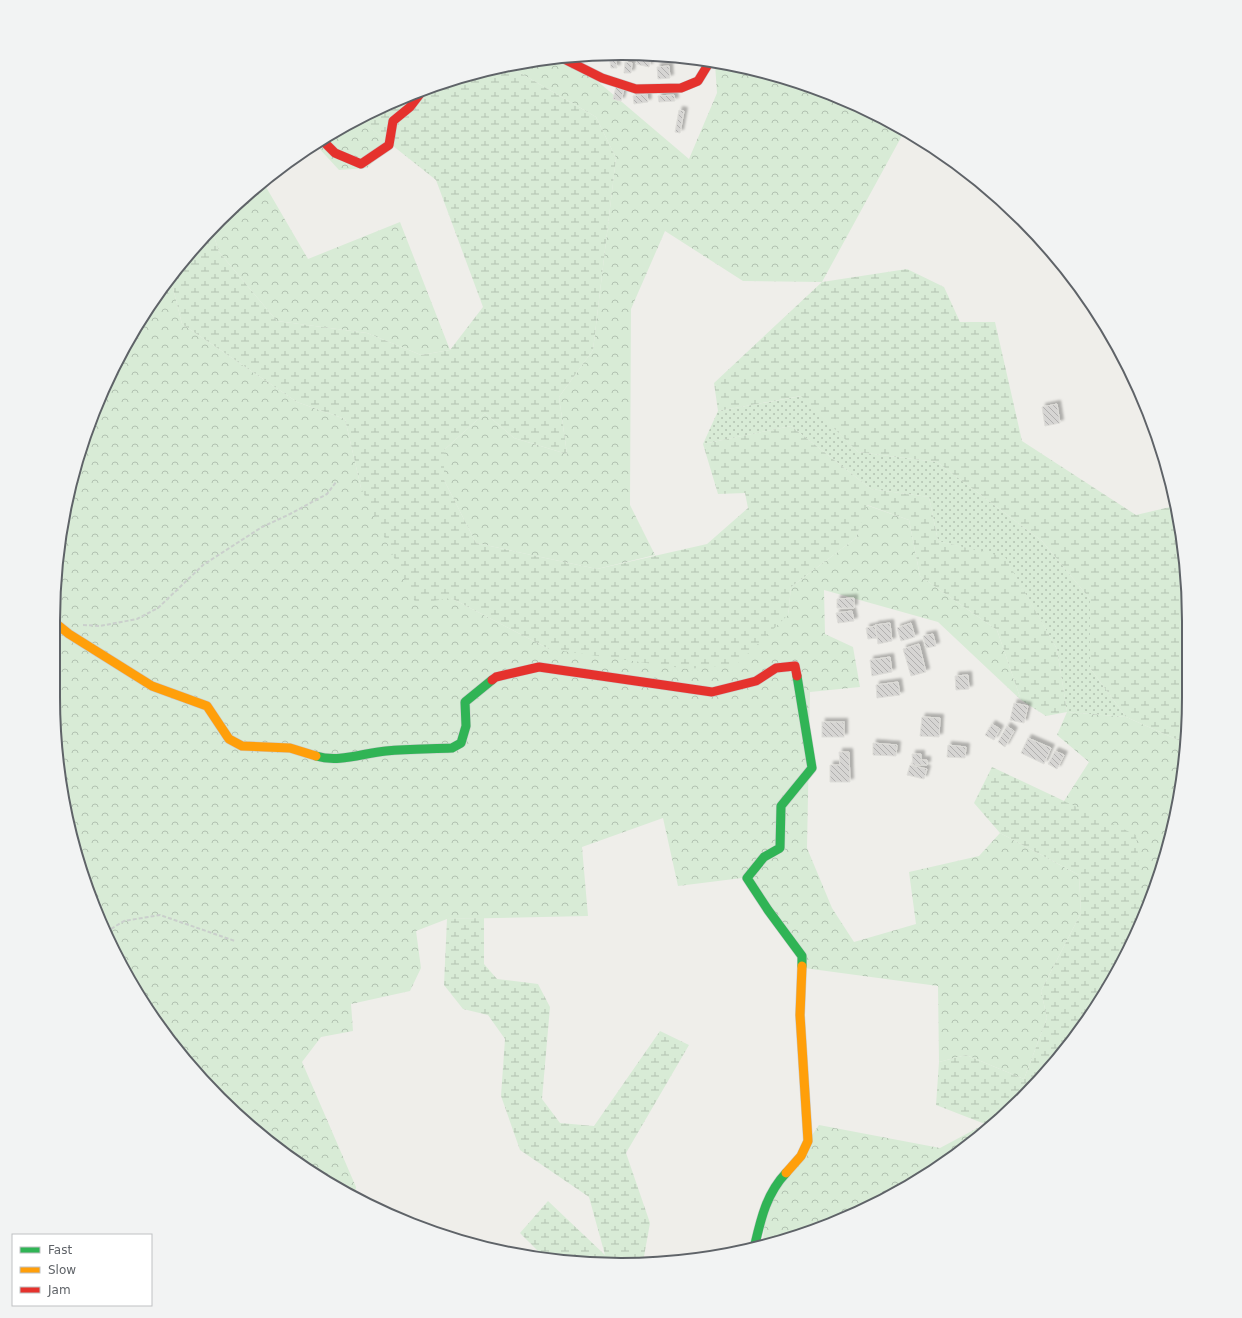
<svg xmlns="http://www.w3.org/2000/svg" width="1242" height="1318" viewBox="0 0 1242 1318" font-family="'DejaVu Sans',sans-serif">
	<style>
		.grass { fill: url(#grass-dots) }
		.forest { fill: url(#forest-crowns) }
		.wetland { fill: url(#wetland-marsh) }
		.building { fill: url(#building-back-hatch); stroke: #deddd9; filter: url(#shadow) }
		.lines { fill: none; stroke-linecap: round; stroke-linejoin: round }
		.fast-casing { stroke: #cacacb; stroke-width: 10 }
		.slow-casing { stroke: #cacacb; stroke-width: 10 }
		.jam-casing { stroke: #cacacb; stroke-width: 10 }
		.path { stroke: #cacfcc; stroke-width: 2; stroke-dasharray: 4 2; stroke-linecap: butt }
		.fast { stroke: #30b455; stroke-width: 9 }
		.slow { stroke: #ff9f0a; stroke-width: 9 }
		.jam { stroke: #e5322d; stroke-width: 9 }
		.rim { fill: none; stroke: #5f6368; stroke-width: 2 }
	</style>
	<defs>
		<pattern id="grass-dots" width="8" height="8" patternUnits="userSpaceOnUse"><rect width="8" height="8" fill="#d8ebd6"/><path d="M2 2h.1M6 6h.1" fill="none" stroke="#b2c2b1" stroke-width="1.8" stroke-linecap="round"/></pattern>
		<pattern id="forest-crowns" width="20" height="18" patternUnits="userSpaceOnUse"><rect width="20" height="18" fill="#d8ebd6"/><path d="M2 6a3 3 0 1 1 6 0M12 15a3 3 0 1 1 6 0" fill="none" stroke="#b2c2b1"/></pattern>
		<pattern id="wetland-marsh" width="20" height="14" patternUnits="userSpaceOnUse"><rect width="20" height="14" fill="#d8ebd6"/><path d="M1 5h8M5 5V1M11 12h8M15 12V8" fill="none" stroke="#b2c2b1"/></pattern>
		<pattern id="building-back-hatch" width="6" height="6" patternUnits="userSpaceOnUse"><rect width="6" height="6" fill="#d6d5d3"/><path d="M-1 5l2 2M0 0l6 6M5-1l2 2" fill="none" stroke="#b1b0af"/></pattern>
		<filter id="shadow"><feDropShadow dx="3.5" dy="-3.5" stdDeviation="1" flood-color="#0004"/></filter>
	</defs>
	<rect width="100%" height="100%" fill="#efeeea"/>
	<!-- grass -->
	<polygon class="grass" points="802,396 858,452 937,462 1042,541 1090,599 1090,668 1126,717 1067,712 1057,649 1005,558 938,541 929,497 871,489 791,426 703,444 718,411"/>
	<!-- forest -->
	<g class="forest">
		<polygon points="569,57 689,159 717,93 715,64 768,72 872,111 904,132 822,282 743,281 665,231 631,309 630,505 655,555 597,569 476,543 444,480 444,450 485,413 514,438 567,454 559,397 593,350 616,158 596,117 510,67 547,58"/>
		<polygon points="359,119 391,144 367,168 339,170 316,145 337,129"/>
		<polygon points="265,181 266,187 308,259 400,222 450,350 421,355 367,333 277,321 219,252 212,230 247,194"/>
		<polygon points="170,276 182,324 297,402 345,419 361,488 451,598 549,649 788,615 791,587 856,538 866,505 909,520 920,576 997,630 1021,700 938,622 824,590 825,634 853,647 860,687 810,692 807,848 832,908 854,942 916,924 909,872 979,856 1000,833 1079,875 1081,913 1041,991 1047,1018 1024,1079 966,1055 939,1062 938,986 804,968 742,878 678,886 663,818 582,847 588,916 447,919 416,931 421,968 410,991 351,1004 353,1031 321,1037 302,1062 356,1187 355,1197 337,1189 247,1124 171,1043 111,948 64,808 53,697 54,584 72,474 112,370"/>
		<polygon points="1067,712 1126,717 1185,743 1178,808 1146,915 1134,937 1144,911 1064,801 1089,762 1057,735"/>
		<polygon points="985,1124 987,1128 936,1169 838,1222 763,1242 766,1201 819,1125 940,1148"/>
	</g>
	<!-- wetland -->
	<g class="wetland">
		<polygon points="510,67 596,117 616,158 593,350 559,397 567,454 514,438 485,413 444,450 444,480 476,543 597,569 707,544 748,508 745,493 718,494 703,444 791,426 871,489 929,497 938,541 1005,557 1057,649 1067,712 1046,716 1021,700 997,630 920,576 909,520 867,505 856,538 791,587 788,615 737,664 688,669 549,649 451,598 416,604 361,488 345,419 297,402 182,324 170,276 212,230 219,252 277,321 367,333 421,355 450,350 483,307 436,180 359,119 438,83"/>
		<polygon points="907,269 944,287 960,322 995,322 1022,441 1136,515 1170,507 1174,504 1184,547 1189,697 1185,743 1126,717 1090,668 1090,599 1042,541 937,462 858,452 801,396 718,411 714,383 822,282"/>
		<polygon points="992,767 1136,835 1144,911 1133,937 1093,1013 1022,1099 987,1128 985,1124 936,1105 939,1062 966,1055 1024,1079 1047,1018 1041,991 1081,913 1079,875 1000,833 974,803"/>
		<polygon points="484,918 484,964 497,979 538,984 550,1007 542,1099 560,1123 594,1126 660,1031 689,1045 626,1153 650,1223 643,1262 584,1264 544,1257 520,1233 548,1201 605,1255 589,1197 520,1150 501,1096 505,1039 488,1015 463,1009 444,985 447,919"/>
	</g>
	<!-- building -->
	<g class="building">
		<polygon points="652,54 649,67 636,64 639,55"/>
		<polygon points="609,56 615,56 617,68 611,68"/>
		<polygon points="625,62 632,63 631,73 624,73"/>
		<polygon points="669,66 670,78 658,79 657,67"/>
		<polygon points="616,87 624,89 621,101 613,99"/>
		<polygon points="647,94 648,102 634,104 633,96"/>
		<polygon points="674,95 675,101 659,102 658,96"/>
		<polygon points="679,110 684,111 680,133 675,132"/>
		<polygon points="1057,404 1060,423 1045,426 1042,407"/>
		<polygon points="854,598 854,608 837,608 837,599"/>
		<polygon points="852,611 854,621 838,623 836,613"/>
		<polygon points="890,623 892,641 878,644 875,625"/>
		<polygon points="911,623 915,637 901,641 897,628"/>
		<polygon points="875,626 877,638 868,639 866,628"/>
		<polygon points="933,634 936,646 926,648 923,636"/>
		<polygon points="919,644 926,672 911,676 903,649"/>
		<polygon points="890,657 892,672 872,676 870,660"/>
		<polygon points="968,675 969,689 956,690 955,676"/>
		<polygon points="898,682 900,695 877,698 876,685"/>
		<polygon points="1014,703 1028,706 1024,723 1010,720"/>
		<polygon points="922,717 940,718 939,737 920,736"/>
		<rect x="822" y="722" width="22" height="15"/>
		<polygon points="992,724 1000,729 994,740 985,735"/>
		<polygon points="1007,726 1014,731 1005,747 998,742"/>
		<polygon points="1028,738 1051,748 1044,764 1021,753"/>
		<polygon points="873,743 897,745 896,756 873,755"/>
		<polygon points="948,745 966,747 965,758 947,757"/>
		<polygon points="1055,751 1064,755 1057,769 1048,764"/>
		<polygon points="839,752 849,752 850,782 830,782 830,765 840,765"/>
		<polygon points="912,754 921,754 921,760 927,760 927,765 913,765"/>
		<polygon points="910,765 927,769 924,779 907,775"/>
	</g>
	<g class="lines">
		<defs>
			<g id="fast">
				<polyline points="797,676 812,768 781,806 780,848 764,857 747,878 768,910 802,956 802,966"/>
				<path d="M316,756C339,763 363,753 386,751C408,749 430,749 452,748L461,743L466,726L465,702L492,680"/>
				<path d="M755,1244C761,1218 767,1193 786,1173"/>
			</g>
			<g id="slow">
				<polyline points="54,622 69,634 152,686 207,706 229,739 242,746 290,748 316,756"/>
				<polyline points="786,1173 801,1156 808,1141 800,1015 802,966"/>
			</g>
			<g id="jam">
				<polyline points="560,57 602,78 636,89 681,88 698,81 709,63"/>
				<polyline points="322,140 335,153 361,164 389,145 393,121 410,107 423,90"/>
				<polyline points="492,680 496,677 539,667 712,692 756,681 776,668 795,666 797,676"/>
			</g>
		</defs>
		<!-- fast casing -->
		<use href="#fast" class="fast-casing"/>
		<!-- slow casing -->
		<use href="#slow" class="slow-casing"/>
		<!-- jam casing -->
		<use href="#jam" class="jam-casing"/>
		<!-- path -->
		<g class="path">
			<polyline points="83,625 100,626 137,619 158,608 203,565 262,527 290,514 327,494 336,482"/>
			<polyline points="106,932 124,921 160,915 235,941"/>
		</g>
		<!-- fast -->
		<use href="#fast" class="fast"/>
		<!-- slow -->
		<use href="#slow" class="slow"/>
		<!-- jam -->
		<use href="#jam" class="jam"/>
	</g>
	<!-- crop -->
	<path d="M0 0H1242V1318H0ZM621 60H621A561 561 0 0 1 1182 621V697A561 561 0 0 1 621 1258H621A561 561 0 0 1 60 697V621A561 561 0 0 1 621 60Z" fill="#f2f3f3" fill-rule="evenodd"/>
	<path class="rim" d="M621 60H621A561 561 0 0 1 1182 621V697A561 561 0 0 1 621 1258H621A561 561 0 0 1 60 697V621A561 561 0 0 1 621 60Z"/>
	<!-- legend -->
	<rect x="12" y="1234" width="140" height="72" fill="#ffffff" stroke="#bfc1c3"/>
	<rect x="20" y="1247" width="20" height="6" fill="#30b455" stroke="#bfc1c3"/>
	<text x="48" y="1254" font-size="12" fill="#5f6368">Fast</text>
	<rect x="20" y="1267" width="20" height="6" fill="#ff9f0a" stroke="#bfc1c3"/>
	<text x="48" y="1274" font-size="12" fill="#5f6368">Slow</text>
	<rect x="20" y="1287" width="20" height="6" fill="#e5322d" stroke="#bfc1c3"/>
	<text x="48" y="1294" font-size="12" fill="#5f6368">Jam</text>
</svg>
